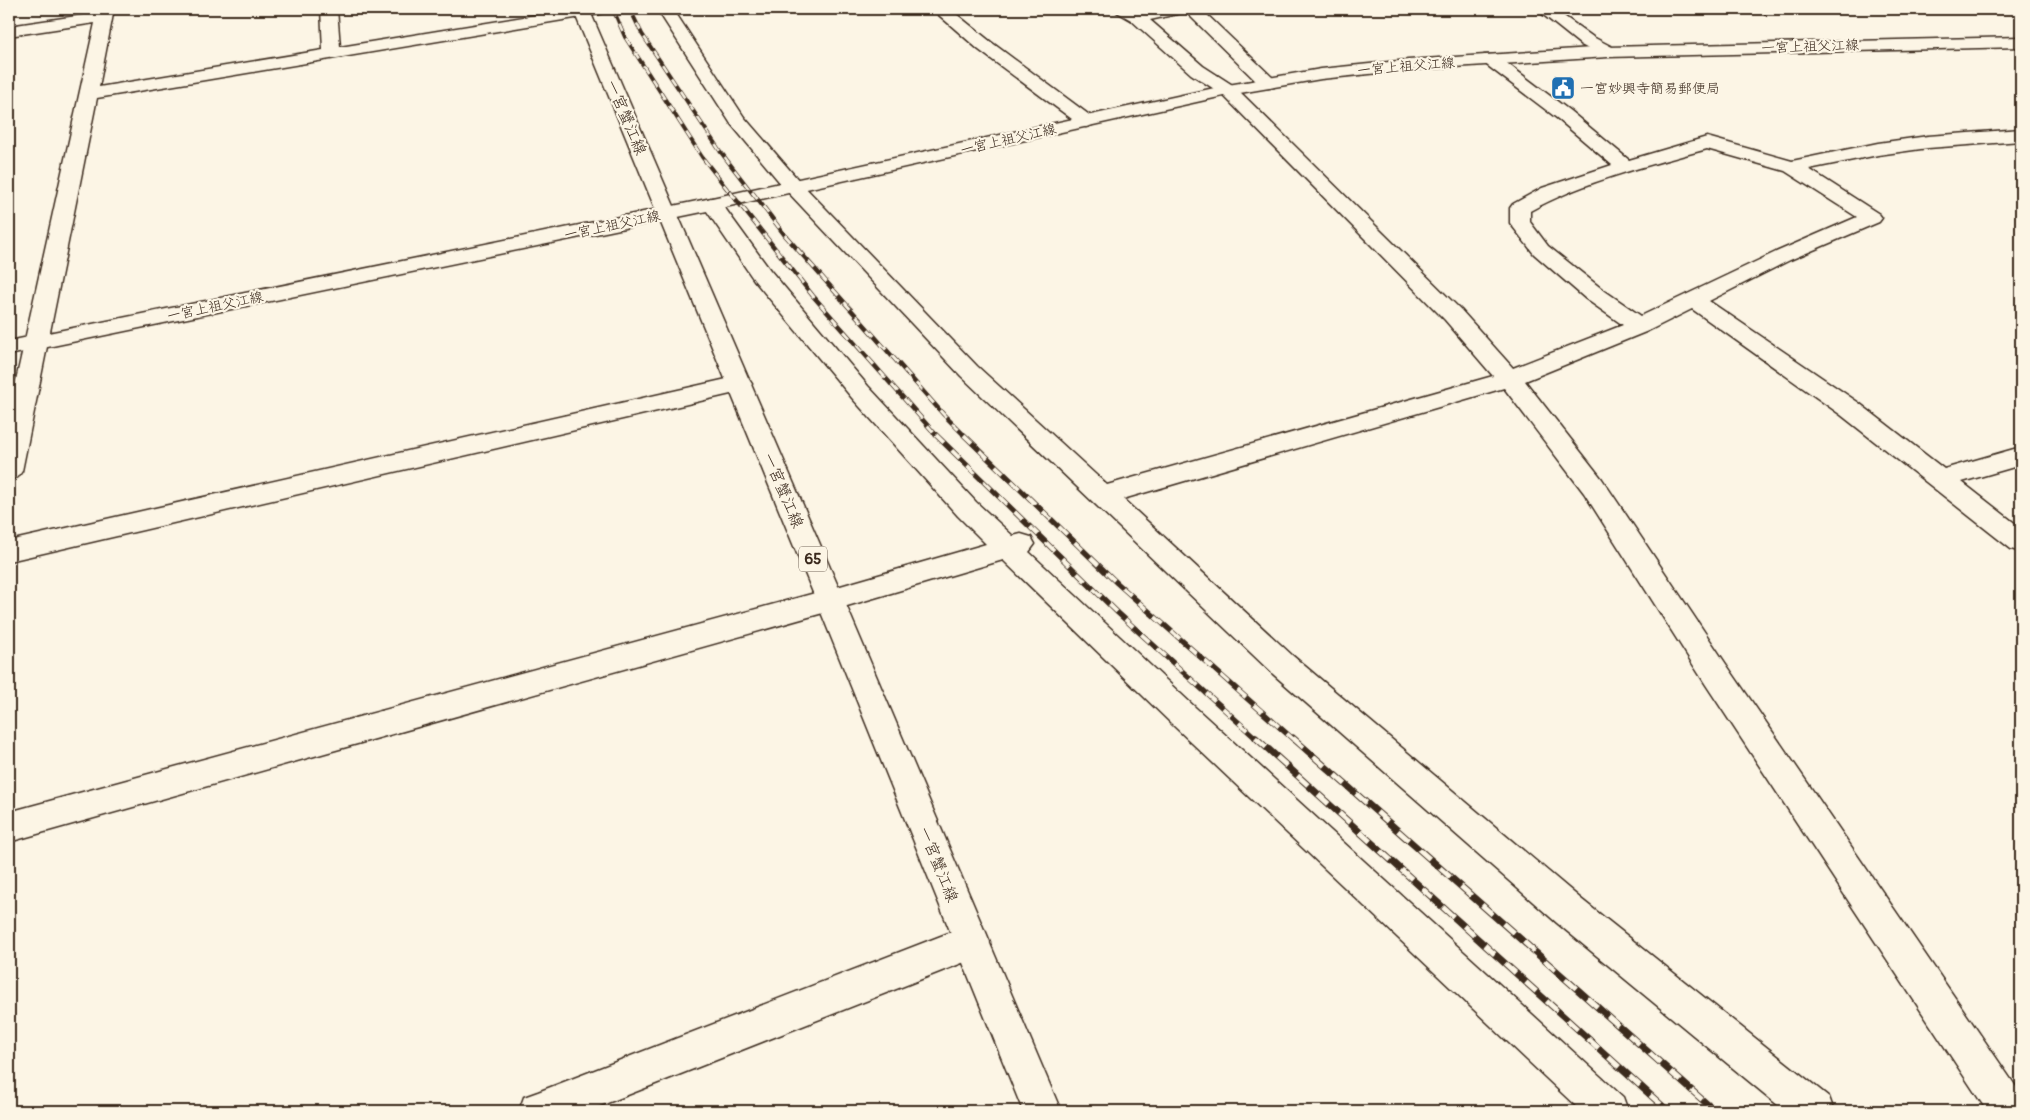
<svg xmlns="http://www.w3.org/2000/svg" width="2030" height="1120" viewBox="0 0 2030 1120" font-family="Pangolin,'Klee One',sans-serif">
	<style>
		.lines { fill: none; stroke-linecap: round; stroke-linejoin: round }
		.service-casing { stroke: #3b2a1e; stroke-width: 3 }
		.minor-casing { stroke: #3b2a1e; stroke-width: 3 }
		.secondary-casing { stroke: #3b2a1e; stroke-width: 3 }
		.primary-casing { stroke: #3b2a1e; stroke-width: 3 }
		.path { stroke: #3b2a1e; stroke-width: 2; stroke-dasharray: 3 2.5; stroke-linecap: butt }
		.service { fill: #fcf5e5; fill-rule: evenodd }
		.minor { fill: #fcf5e5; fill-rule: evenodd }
		.secondary { fill: #fcf5e5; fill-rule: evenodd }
		.primary { fill: #fcf5e5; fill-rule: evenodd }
		.rail-far3-casing { stroke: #3b2a1e; stroke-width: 4 }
		.rail-far2-casing { stroke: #3b2a1e; stroke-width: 4.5 }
		.rail-far1-casing { stroke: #3b2a1e; stroke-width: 5.5 }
		.rail-casing { stroke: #3b2a1e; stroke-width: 7 }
		.rail-far3 { stroke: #fcf5e5; stroke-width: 2.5; stroke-dasharray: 8; stroke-linecap: butt }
		.rail-far2 { stroke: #fcf5e5; stroke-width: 3; stroke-dasharray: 9; stroke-linecap: butt }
		.rail-far1 { stroke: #fcf5e5; stroke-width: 4; stroke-dasharray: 11; stroke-linecap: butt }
		.rail { stroke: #fcf5e5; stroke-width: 5; stroke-dasharray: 14; stroke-linecap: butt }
		.labels { text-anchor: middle; stroke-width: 4.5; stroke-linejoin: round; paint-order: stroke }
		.far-street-label { font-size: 14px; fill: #3b2a1e; stroke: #fcf5e5 }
		.far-poi-label { font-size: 14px; fill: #3b2a1e; stroke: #fcf5e5; text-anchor: start }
		.shield { fill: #fcf5e5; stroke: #75675a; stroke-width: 1 }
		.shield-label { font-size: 15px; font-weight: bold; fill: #3b2a1e }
		.street-label { font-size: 16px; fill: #3b2a1e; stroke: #fcf5e5 }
	</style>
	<rect width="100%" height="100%" fill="#fcf5e5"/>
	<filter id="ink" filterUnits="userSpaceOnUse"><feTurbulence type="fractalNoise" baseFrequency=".02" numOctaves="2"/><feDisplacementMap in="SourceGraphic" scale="10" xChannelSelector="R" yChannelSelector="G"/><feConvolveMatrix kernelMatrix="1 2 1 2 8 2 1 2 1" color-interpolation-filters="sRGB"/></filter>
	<g filter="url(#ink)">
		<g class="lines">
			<defs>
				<polygon id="service" points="1536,9 1554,9 1593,37 1614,48 1616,52 1614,56 1602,56 1581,45"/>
				<g id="minor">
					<polygon points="98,9 114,9 99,87 323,50 321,9 337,9 340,47 572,9 607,9 605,12 599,14 97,98 22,471 18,477 9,480 9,412 95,23 9,36 9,26 97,13"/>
					<path d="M657,9H673L744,117L801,183L977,366L1107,485L1493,376L1445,320L1222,94L1191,74L1131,20L1117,12L1115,9H1134L1139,12L1156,9H1201L1274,79L1277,83L1274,87L1268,88L1262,87L1186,12L1150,20L1203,66L1234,86L1461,310L1513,368L1623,325L1586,299L1534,254L1510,223V208L1513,204L1542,188L1612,165L1558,119L1484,63L1481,59L1484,55H1496L1570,111L1629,160L1707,137L1792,161L1878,143L1928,136L2021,129V141L1928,148L1878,155L1809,169L1879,214L1882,218L1879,222L1790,260L1709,301L1859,403L1944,469L2021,447V465L1962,482L2021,528V552L2011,549L1841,415L1692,309L1648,331L1525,381L1602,479L1728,667L2021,1094V1111H1987L1706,685L1584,493L1504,388L1123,499L1293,656L1581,899L1829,1097L1834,1111H1785L1557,923L1273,674L961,376L787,191L731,124ZM1707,149L1785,171L1857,217L1776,252L1641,316L1602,289L1548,246L1530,222V211C1582,182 1649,165 1707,149Z"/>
					<polygon points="932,9 950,9 991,42 1092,117 1095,121 1092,125 1086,127 1080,125 979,50"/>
					<polygon points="712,198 719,200 770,270 868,386 976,502 1013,536 1021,534 1031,537 1035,544 1029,552 1196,708 1623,1097 1628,1111 1581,1111 1174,726 1003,560 830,611 9,842 9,812 830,589 986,544 958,516 852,398 754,280 702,204 705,200"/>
					<polygon points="740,376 748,378 752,384 748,390 9,561 9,541"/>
					<polygon points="972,924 985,930 990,942 985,954 587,1111 519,1111 524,1097 538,1092"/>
				</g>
				<polygon id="secondary" points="2021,37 2021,47 1608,57 1408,70 1321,79 1228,95 712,210 9,355 9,341 712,198 1228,85 1321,69 1408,60 1608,47"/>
				<polygon id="primary" points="573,9 589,9 844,600 1061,1111 1023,1111 816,600"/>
			</defs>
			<!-- service casing -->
			<use href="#service" class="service-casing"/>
			<!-- minor casing -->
			<use href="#minor" class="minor-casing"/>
			<!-- secondary casing -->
			<use href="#secondary" class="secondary-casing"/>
			<!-- primary casing -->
			<use href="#primary" class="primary-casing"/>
			<!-- path -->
			<polyline class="path" points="1737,9 1764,13 1767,17"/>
			<!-- service -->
			<use href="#service" class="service"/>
			<!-- minor -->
			<use href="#minor" class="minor"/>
			<!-- secondary -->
			<use href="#secondary" class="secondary"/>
			<!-- primary -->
			<use href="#primary" class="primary"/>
			<defs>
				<g id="rail-far3">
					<polyline points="613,9 625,37 702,157 731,194"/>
					<polyline points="630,9 642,34 720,151 753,194"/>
				</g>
				<g id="rail-far2">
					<polyline points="730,192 813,296 937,436"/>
					<polyline points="752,192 784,234 944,415 965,436"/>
				</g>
				<g id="rail-far1">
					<polyline points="936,435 1118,613 1258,740"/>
					<polyline points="964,435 1117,583 1294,740"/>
				</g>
				<g id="rail">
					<polyline points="1256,738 1668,1111"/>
					<polyline points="1293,738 1715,1111"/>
				</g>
			</defs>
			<!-- rail-far3 casing -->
			<use href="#rail-far3" class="rail-far3-casing"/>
			<!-- rail-far2 casing -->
			<use href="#rail-far2" class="rail-far2-casing"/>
			<!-- rail-far1 casing -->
			<use href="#rail-far1" class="rail-far1-casing"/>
			<!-- rail casing -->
			<use href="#rail" class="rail-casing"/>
			<!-- rail-far3 -->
			<use href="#rail-far3" class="rail-far3"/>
			<!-- rail-far2 -->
			<use href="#rail-far2" class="rail-far2"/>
			<!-- rail-far1 -->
			<use href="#rail-far1" class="rail-far1"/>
			<!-- rail -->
			<use href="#rail" class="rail"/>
		</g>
	</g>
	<!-- icons -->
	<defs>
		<symbol id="civic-square" viewBox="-11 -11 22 22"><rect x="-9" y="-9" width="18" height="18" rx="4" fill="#1f6fb2" stroke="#fcf5e5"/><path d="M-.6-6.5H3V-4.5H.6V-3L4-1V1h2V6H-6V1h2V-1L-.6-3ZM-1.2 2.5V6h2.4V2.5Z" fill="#fff"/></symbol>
	</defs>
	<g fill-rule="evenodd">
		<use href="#civic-square" x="1549" y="74" width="28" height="28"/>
	</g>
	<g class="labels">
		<!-- far-street labels -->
		<g class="far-street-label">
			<text transform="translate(1810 46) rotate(-2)" y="5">一宮上祖父江線</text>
			<text transform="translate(1406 66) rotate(-5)" y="5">一宮上祖父江線</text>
			<text transform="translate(1008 139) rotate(-13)" y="5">一宮上祖父江線</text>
			<text transform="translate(612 225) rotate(-12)" y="5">一宮上祖父江線</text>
			<text transform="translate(215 306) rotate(-12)" y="5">一宮上祖父江線</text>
		</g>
		<!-- far-poi labels -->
		<g class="far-poi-label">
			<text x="1580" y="93">一宮妙興寺簡易郵便局</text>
		</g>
		<!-- shield labels -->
		<rect class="shield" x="799" y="546.5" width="28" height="25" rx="4"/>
		<g class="shield-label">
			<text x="813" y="564">65</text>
		</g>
		<!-- street labels -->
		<g class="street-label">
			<text transform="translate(627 117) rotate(67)" y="6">一宮蟹江線</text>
			<text transform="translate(784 490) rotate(67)" y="6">一宮蟹江線</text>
			<text transform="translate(939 864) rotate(68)" y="6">一宮蟹江線</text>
		</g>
	</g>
	<!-- margin -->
	<rect width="2030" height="1120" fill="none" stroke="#fcf5e5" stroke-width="30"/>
	<rect x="15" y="15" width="2000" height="1090" fill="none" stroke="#3b2a1e" stroke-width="2" filter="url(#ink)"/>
</svg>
